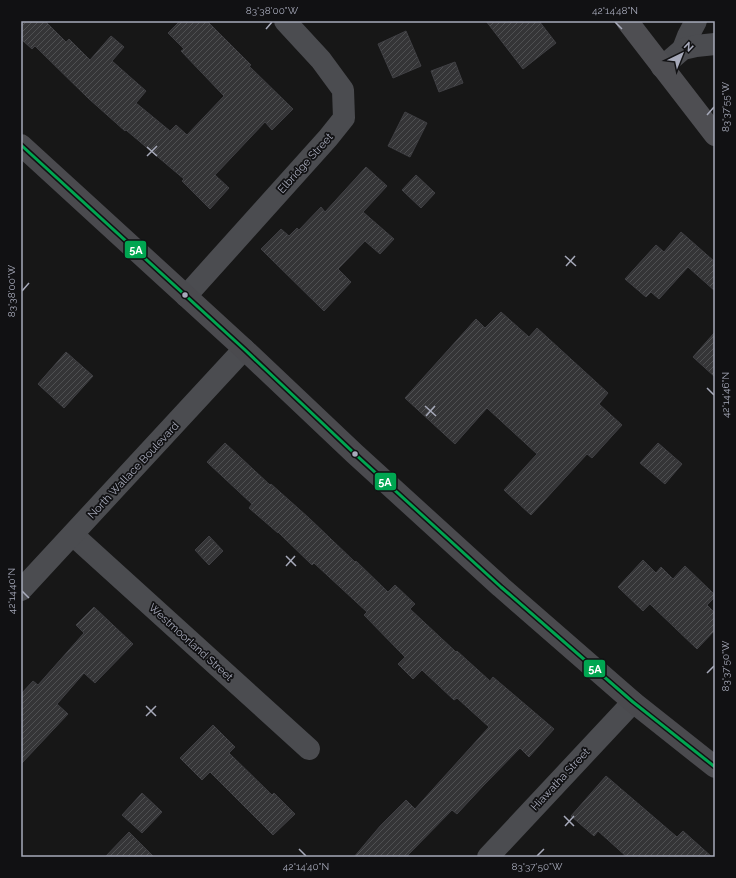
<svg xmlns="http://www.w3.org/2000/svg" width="736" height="878" viewBox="0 0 736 878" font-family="Raleway,sans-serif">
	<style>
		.building { fill: url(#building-hatch); stroke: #404044 }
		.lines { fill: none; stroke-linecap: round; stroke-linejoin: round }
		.minor { stroke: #4b4c50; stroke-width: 22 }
		.secondary { stroke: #4a4a4e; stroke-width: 22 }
		.primary { stroke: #4e4e52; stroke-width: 22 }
		.bus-1-casing { stroke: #111113; stroke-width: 6 }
		.bus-1 { stroke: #00a651; stroke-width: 3 }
		.ticks { fill: none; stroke: #a7aaba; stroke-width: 1.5 }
		.bus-dot { fill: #a7aaba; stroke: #111113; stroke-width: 1.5 }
		.labels { text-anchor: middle; stroke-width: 3.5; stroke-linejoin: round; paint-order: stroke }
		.street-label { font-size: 11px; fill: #a7aaba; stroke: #111113 }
		.line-badge { stroke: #111113; stroke-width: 1.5 }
		.badge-label { font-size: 11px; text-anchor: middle; font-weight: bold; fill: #fff }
		.neatline { fill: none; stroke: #a7aaba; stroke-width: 1.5 }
		.ticks-label { font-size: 10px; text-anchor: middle; fill: #a7aaba }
	</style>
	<defs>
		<pattern id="building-hatch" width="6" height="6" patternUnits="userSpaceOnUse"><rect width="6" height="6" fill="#353537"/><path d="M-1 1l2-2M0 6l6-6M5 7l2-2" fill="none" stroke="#4f5052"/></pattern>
	</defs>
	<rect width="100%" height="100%" fill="#171717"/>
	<!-- building -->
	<g class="building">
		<polygon points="21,21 45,21 66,42 69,39 90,60 111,36 124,47 112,61 146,91 136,103 170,131 176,125 187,135 224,96 181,51 184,49 168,33 180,21 207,21 251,65 249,66 293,109 272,130 265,122 215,175 229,188 210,209 182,181 184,179 126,130 125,131 88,98 35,46 32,49 21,39"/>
		<polygon points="486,21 539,21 556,43 523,69"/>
		<polygon points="406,31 421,66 393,78 378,44"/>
		<polygon points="455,62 463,83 439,92 431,71"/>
		<polygon points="405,112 427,123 410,157 388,146"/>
		<polygon points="366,167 387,186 363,212 394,239 380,254 365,241 338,269 351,282 324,311 261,249 281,229 289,236 297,228 299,230 321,207 325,212"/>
		<polygon points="416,175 435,193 421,208 402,190"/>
		<polygon points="681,232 715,262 715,291 688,267 659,299 651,292 646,297 625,279 656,245 664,252"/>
		<polygon points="501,312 529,337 537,328 608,393 599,404 622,425 592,458 587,454 531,515 504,490 537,454 487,408 455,444 405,398 476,319 485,328"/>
		<polygon points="715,332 715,377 693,357"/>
		<polygon points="66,352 93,376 64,408 38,384"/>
		<polygon points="225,443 270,485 271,484 309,518 355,562 356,561 388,592 395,585 415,604 410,609 456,652 457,651 490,681 493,677 554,729 529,757 520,748 483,786 457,814 452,810 406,857 354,857 381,825 406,800 415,809 489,727 457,698 454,700 422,670 413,679 398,664 405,657 364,615 367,612 314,563 312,565 278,532 278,533 249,508 252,504 207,462"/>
		<polygon points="658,443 682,464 665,484 640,463"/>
		<polygon points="209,536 223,551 209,565 195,550"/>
		<polygon points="643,560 656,573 661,567 673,579 685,566 715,595 715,597 707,605 715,613 715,630 697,649 650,604 643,611 618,587"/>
		<polygon points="94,607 133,644 95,683 84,673 57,704 68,714 21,764 21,694 33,681 38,685 84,633 76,625"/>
		<polygon points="213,725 235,747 229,753 272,795 274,793 295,814 273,835 210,772 202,780 180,758"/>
		<polygon points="606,776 677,837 683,831 712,857 627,857 598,831 594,836 571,816"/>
		<polygon points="142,793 162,812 142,833 122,815"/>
		<polygon points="129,832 154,857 105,857"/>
	</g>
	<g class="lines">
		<!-- minor -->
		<g class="minor">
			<polyline points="683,49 688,36 696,21"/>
			<polyline points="662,67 683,49 696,46 715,44"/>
			<polyline points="186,296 328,138 344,118 343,90 321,60 285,21"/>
			<polyline points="73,535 309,749"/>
			<polyline points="21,590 244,349"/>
			<polyline points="488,857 633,702"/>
		</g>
		<!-- secondary -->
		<polyline class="secondary" points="21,145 244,349 355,454 501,587 633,702 715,767"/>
		<!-- primary -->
		<polyline class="primary" points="627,21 715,135"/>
		<defs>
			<polyline id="bus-1" points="21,145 244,349 355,454 501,587 633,702 715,767"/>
		</defs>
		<!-- bus-1 casing -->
		<use href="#bus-1" class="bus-1-casing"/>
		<!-- bus-1 -->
		<use href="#bus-1" class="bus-1"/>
	</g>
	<!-- ticks -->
	<path class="ticks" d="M615,22L622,29M266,29L272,22M707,115L714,107M147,147L157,156M147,156L157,146M565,256L576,266M566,266L575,256M22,291L29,283M707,388L714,395M425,406L436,416M426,416L435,406M286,556L296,566M286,566L295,556M22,591L29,598M707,673L714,666M146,706L156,716M146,716L156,706M564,816L574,826M565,826L574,816M299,849L306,856M537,856L544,849"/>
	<!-- markers -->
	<g class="bus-dot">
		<circle cx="185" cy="295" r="3.5"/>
		<circle cx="355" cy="454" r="3.5"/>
	</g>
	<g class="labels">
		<!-- street labels -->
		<g class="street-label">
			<text transform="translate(305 163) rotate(-48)" y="4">Elbridge Street</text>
			<text transform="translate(133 470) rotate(-47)" y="4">North Wallace Boulevard</text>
			<text transform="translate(191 642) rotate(42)" y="4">Westmoorland Street</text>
			<text transform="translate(560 779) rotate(-47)" y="4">Hiawatha Street</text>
		</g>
	</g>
	<g class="line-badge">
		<rect x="124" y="240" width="23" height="19" rx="4" fill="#00a651"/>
		<rect x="374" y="472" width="23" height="19" rx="4" fill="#00a651"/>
		<rect x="583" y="659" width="23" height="19" rx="4" fill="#00a651"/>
	</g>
	<g class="badge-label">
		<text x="136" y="254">5A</text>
		<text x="385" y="486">5A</text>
		<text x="595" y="673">5A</text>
	</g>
	<!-- border -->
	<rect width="736" height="878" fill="none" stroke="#111113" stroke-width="44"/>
	<!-- north arrow -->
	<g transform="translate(682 54) rotate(43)" stroke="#111113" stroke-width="3" paint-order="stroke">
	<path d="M0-3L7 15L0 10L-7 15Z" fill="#a7aaba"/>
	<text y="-6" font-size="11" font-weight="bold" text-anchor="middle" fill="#a7aaba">N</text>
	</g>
	<rect x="22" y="22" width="692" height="834" class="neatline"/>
	<g class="ticks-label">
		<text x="272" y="14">83°38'00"W</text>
		<text x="615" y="14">42°14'48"N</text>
		<text transform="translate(725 107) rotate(-90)" y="4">83°37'55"W</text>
		<text transform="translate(11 291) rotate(-90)" y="4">83°38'00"W</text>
		<text transform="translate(725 395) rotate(-90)" y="4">42°14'46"N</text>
		<text transform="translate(11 591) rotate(-90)" y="4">42°14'40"N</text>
		<text transform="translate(725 666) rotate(-90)" y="4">83°37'50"W</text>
		<text x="306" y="870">42°14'40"N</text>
		<text x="537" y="870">83°37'50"W</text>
	</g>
</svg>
